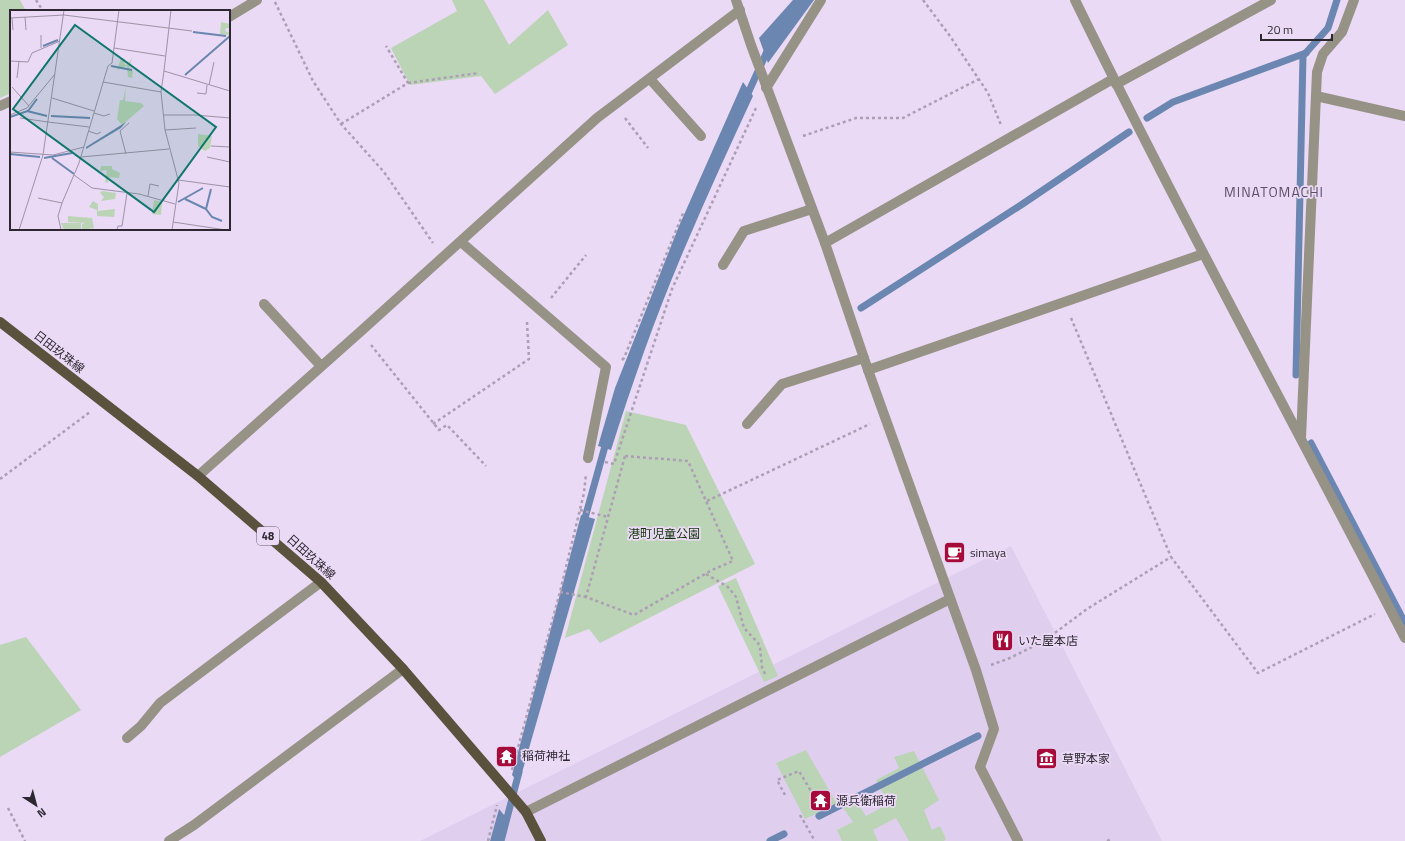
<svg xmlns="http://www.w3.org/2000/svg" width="1405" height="841" viewBox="0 0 1405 841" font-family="'Titillium Web','Noto Sans JP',sans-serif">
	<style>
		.built { fill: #e0ceef }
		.green { fill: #bbd4b6 }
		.water { fill: #6b86b0 }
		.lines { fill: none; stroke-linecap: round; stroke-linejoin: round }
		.stream { stroke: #6b86b0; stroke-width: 7 }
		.path { stroke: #ac9fb5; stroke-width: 2.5; stroke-dasharray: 3 3; stroke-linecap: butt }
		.service { stroke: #969286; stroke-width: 10 }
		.minor { stroke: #969286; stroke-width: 10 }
		.primary { stroke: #5a523d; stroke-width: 10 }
		.labels { text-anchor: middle; stroke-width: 3.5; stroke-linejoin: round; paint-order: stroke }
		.shield { fill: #eadaf5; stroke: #665d6c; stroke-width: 1 }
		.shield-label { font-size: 11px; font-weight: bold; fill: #2d2731 }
		.street-label { font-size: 12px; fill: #2d2731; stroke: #eadaf5 }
		.park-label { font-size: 12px; fill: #103306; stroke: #eadaf5 }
		.poi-label { font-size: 12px; fill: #2d2731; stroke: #eadaf5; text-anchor: start }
		.quarter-label { font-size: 14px; letter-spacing: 1px; fill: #5c4f66; stroke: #eadaf5 }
		.inset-river { fill: none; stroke: #6b86b0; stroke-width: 2 }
		.inset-road { fill: none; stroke: #9e92a7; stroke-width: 1 }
		.view { fill: #0f766e; fill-opacity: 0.15; stroke: #0f766e; stroke-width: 2 }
		.inset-edge { fill: none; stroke: #2d2731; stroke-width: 2 }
	</style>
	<rect width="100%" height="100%" fill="#eadaf5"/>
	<!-- built -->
	<polygon class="built" points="1011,546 1162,841 420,841"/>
	<!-- green -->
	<g class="green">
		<polygon points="0,0 20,0 26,11 11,11 11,93 0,98"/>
		<polygon points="452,0 484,0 509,45 548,10 568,45 495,94 481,76 410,85 391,48 457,11"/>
		<polygon points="626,411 686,425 755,564 600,643 589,629 565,638"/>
		<polygon points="736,578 778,676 764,682 718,586"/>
		<polygon points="26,637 81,710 0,757 0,645"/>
		<polygon points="806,750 837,804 805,819 776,763"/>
		<polygon points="914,751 939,800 924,810 932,830 940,826 946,839 944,841 909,841 896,818 873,830 878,841 842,841 837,830 853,822 837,799 851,794 866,816 888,804 876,780 899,768 894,757"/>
	</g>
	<!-- water -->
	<g class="water">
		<polygon points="793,0 814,0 768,63 759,38"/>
		<path d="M743,82L753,96C730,146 707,195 686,245C657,312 633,381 611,450L598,446L615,388L679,226Z"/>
		<polygon points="581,515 595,519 519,783 512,775"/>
		<polygon points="499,809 509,821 503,841 490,841"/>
	</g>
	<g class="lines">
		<!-- stream -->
		<g class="stream">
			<polyline points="745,100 769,47"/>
			<polyline points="1147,118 1173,102 1306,53"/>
			<polyline points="861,308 1021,205 1129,132"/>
			<polyline points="1296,375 1303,56 1328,28 1337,0"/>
			<polyline points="1311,443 1405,623"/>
			<polyline points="583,525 607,439"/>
			<polyline points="819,816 978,736"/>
			<polyline points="501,841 519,772"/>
			<polyline points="770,841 784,834"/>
		</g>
		<!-- path -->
		<g class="path">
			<polyline points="36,0 43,11"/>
			<polyline points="923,0 950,36 988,93 1001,125"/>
			<polyline points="275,2 313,81 341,124 384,172 433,243"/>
			<polyline points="408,83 479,73"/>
			<polyline points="625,118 648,148"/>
			<polyline points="341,124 408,83 386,46"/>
			<polyline points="803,136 856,118 903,118 979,79"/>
			<polyline points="551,298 586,255"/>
			<polyline points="1071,318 1171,557"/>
			<polyline points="371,345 439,430 447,425 486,466"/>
			<polyline points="622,360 624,358 684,211"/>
			<polyline points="433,424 529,359 527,322"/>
			<polygon points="625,456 688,461 733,561 712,570 634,615 586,597"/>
			<polyline points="605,462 614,464 672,289 756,108"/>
			<polyline points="0,479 90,412"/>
			<polyline points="707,501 870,424"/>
			<polyline points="580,510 608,517"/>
			<polyline points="706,574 728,587 736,597 744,628 758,643 760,648 762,667 765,674"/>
			<polyline points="560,592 586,597"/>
			<polyline points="991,665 1010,658 1044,641 1087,609 1171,557 1258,673 1375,614"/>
			<polyline points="512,770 560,592 584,493 586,474"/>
			<polyline points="785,795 777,780 799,771 811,791"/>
			<polyline points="8,808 25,841"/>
			<polyline points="800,815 815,841"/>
			<polyline points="488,841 497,805"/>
			<polyline points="1107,841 1111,839"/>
		</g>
		<!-- service -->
		<polyline class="service" points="650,79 701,136"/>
		<!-- minor -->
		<g class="minor">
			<polyline points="736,0 751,45 825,243 868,370 976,670 994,729 980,767 1018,841"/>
			<path d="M1075,0C1180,215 1295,425 1405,638"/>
			<polyline points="229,17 257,0"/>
			<polyline points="1116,84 1271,0"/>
			<polyline points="766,88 821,0"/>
			<polyline points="1316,96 1405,116"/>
			<polyline points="0,106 11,101"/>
			<polyline points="461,242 606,367 588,458"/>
			<polyline points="825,243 1113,79"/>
			<polyline points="723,265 744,231 812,209"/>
			<polyline points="264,304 321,366"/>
			<polyline points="868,370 1203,254"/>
			<polyline points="747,424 782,384 864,358"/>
			<polyline points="1301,438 1317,72 1323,54 1342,32 1354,0"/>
			<polyline points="198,476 360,332 597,118 740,10"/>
			<polyline points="127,738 141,726 160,703 321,582"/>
			<polyline points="526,812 950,599"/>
			<polyline points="169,841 194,825 403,669"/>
		</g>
		<!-- primary -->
		<polyline class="primary" points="0,322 198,476 321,582 403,669 526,812 541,841"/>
	</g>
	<!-- icons -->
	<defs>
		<symbol id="cafe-square" viewBox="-11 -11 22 22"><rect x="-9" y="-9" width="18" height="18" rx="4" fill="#a50a3b" stroke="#eadaf5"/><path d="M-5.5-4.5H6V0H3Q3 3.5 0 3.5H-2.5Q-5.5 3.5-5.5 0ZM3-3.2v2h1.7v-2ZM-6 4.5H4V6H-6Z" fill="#fff"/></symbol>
		<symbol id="restaurant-square" viewBox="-11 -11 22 22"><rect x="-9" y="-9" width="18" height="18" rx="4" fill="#a50a3b" stroke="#eadaf5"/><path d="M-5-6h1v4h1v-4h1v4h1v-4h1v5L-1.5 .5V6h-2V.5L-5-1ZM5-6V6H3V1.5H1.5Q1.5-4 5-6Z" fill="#fff"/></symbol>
		<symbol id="temple-square" viewBox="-11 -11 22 22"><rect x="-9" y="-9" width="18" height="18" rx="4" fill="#a50a3b" stroke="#eadaf5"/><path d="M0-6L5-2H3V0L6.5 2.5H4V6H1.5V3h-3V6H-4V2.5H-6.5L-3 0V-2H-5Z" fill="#fff"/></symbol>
		<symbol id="museum-square" viewBox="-11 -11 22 22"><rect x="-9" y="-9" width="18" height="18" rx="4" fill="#a50a3b" stroke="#eadaf5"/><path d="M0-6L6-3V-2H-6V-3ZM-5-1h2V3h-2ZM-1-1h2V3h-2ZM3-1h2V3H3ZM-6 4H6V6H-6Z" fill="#fff"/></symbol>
	</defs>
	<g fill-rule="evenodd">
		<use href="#cafe-square" x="942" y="540" width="25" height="25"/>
		<use href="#restaurant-square" x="990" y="628" width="25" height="25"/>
		<use href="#temple-square" x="494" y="744" width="25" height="25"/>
		<use href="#museum-square" x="1034" y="746" width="25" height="25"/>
		<use href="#temple-square" x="808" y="788" width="25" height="25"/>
	</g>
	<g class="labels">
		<!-- shield labels -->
		<rect class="shield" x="257" y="527" width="22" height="18" rx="3"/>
		<g class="shield-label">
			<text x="268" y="540">48</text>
		</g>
		<!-- street labels -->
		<g class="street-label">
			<text transform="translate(59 352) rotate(38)" y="4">日田玖珠線</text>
			<text transform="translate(311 557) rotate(42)" y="4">日田玖珠線</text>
		</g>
		<!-- park labels -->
		<g class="park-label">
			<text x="664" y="538">港町児童公園</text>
		</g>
		<!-- poi labels -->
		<g class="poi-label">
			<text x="970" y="557">simaya</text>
			<text x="1018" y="645">いた屋本店</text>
			<text x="522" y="760">稲荷神社</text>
			<text x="1062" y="763">草野本家</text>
			<text x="836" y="805">源兵衛稲荷</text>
		</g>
		<!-- quarter labels -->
		<g class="quarter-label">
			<text x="1274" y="197">MINATOMACHI</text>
		</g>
	</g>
	<!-- overview -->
	<g transform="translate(10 10)">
		<rect width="220" height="220" fill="#eadaf5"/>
		<path d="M211,12L220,14V18H216L215,21L220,23L218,25L210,24ZM111,48L115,49L114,54L117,55L122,48L119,59L123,61L122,68L118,67L117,56L107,60ZM116,77L115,91L131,93L134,96L112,115L107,109L110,90H113ZM188,124L202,126L200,138L195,141L188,136ZM91,156H102V159L110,163L109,168L99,167L98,173L95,172L97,160L90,161ZM92,181L106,183L105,189L91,191L94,187L90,183ZM144,190L152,192L151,205L142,204ZM83,191L88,194V201L105,199L104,207L87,206V200L79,197ZM58,206L82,208L84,218L72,220V214L75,213L58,212ZM51,213H71V220H54Z" fill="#bbd4b6"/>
		<path d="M116,112L111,118L76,139V137Z" fill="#6b86b0"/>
		<path class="inset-river" d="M183,22L216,26M33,36L48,30M101,56L122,60M175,65L220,26M17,101L37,106M41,106L80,108M0,107L18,101L27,89M0,144L30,147M34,148L62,143M42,148L64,164M201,179L196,199L202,207L212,211M175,189L196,199M168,192L193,178"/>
		<path class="inset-road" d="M15,7L16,20M0,8L54,5L182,21M2,8L3,20M31,25V38M104,38L155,46M0,51L18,52L22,43L50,31M154,61L161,0M7,68L9,51M93,72L151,82M199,75L204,52M2,77L19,96M187,83L196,84L197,75M42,88L84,101M84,103L94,106L100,104M0,105L17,98L45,64M153,105H185L220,108M10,108L38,112M38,112L79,117M155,120L186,118M78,121L87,124L91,122M201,136L220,137M0,142L43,145L74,137M116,144L110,121L119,113M71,147L159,139M197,147L220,152M64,165L82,178L129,184L165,194M168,170L220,177M138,186L140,174L149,176M28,188L52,193M163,212L216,220M9,220L33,145L54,0M51,220L48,206L52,193L69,153L98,56L102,53L109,0M107,220L108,216H112L117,183M162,220L169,173L155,120L151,82L154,61L220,81"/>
		<path class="view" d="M65,15L206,117L144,202L3,99Z"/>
		<rect width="220" height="220" class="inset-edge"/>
	</g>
	<!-- north arrow -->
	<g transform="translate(36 805) rotate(144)" stroke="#eadaf5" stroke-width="3" paint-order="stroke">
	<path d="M0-3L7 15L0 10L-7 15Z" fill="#2d2731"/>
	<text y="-6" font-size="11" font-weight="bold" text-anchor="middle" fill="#2d2731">N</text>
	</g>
	<!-- scale -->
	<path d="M1261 34v6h71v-6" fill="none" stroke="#2d2731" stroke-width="2"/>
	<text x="1267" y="34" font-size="12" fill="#2d2731" stroke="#eadaf5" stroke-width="3" paint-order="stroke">20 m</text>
</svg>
